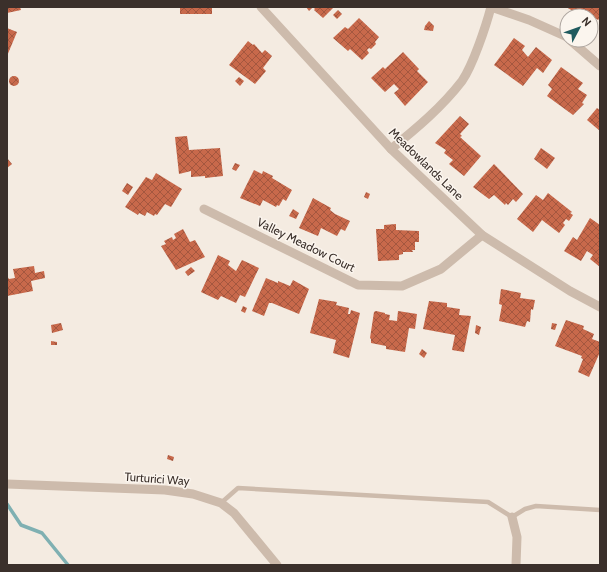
<svg xmlns="http://www.w3.org/2000/svg" width="607" height="572" viewBox="0 0 607 572" font-family="Cabin,sans-serif">
	<style>
		.lines { fill: none; stroke-linecap: round; stroke-linejoin: round }
		.stream { stroke: #7fb0b2; stroke-width: 3.5 }
		.building { fill: url(#building-cross-hatch) }
		.lane { stroke: #cdbbac; stroke-width: 4.5 }
		.street { stroke: #cdbbac; stroke-width: 9 }
		.labels { text-anchor: middle; stroke-width: 3; stroke-linejoin: round; paint-order: stroke }
		.street-label { font-size: 12px; fill: #3b302b; stroke: #fbf5ee }
	</style>
	<defs>
		<pattern id="building-cross-hatch" width="8" height="8" patternUnits="userSpaceOnUse"><rect width="8" height="8" fill="#c8694b"/><path d="M0 0l8 8M0 8l8-8" fill="none" stroke="#a4573f"/></pattern>
	</defs>
	<rect width="100%" height="100%" fill="#f4ebe1"/>
	<g class="lines">
		<!-- stream -->
		<polyline class="stream" points="7,504 21,525 42,533 68,565"/>
	</g>
	<!-- building -->
	<g class="building">
		<polygon points="7,7 20,7 21,10 7,13"/>
		<rect x="180" y="7" width="32" height="7"/>
		<polygon points="306,7 334,7 323,18 314,10 315,9 313,7 309,11"/>
		<polygon points="566,7 600,7 600,18 598,20 583,11 580,15"/>
		<polygon points="338,10 342,14 337,19 333,15"/>
		<polygon points="359,18 379,37 375,42 376,44 371,49 369,48 367,50 369,53 362,60 350,49 348,51 333,38 345,27 348,29"/>
		<polygon points="429,21 434,26 433,31 424,30 425,26"/>
		<polygon points="7,28 17,32 7,56"/>
		<polygon points="514,38 525,46 522,50 528,57 536,47 552,60 543,73 537,68 523,86 494,65"/>
		<polygon points="248,41 253,45 254,44 262,53 265,50 272,56 263,68 266,71 255,84 229,65"/>
		<polygon points="403,52 419,69 417,71 428,82 405,106 394,93 399,89 394,84 385,92 371,78 383,67 385,69"/>
		<polygon points="561,67 583,83 578,89 587,95 582,103 584,104 573,115 547,96 552,89 548,85"/>
		<circle cx="14" cy="81" r="5"/>
		<polygon points="239,77 244,81 240,86 235,81"/>
		<polygon points="597,108 600,110 600,131 587,120"/>
		<polygon points="460,116 469,124 460,134 462,136 460,137 481,156 464,176 449,164 453,160 444,153 446,150 435,143"/>
		<polygon points="187,136 189,150 220,148 223,176 205,178 205,176 191,177 191,171 179,174 175,137"/>
		<polygon points="541,148 555,158 547,169 534,159"/>
		<polygon points="7,158 12,164 7,168"/>
		<polygon points="235,163 240,165 236,171 232,169"/>
		<polygon points="494,164 523,194 516,202 513,199 508,205 506,203 505,205 494,195 489,199 473,187"/>
		<polygon points="254,170 262,174 263,171 273,176 272,178 292,190 286,201 283,199 279,206 277,205 276,207 263,200 260,206 240,198"/>
		<polygon points="156,173 182,189 171,207 165,204 157,215 155,214 154,216 147,212 145,216 139,213 138,215 125,207 146,177 152,180"/>
		<polygon points="127,183 133,187 128,195 122,191"/>
		<polygon points="366,192 370,194 368,199 364,197"/>
		<polygon points="548,193 572,212 570,213 573,215 569,221 566,219 563,223 565,225 559,233 542,220 533,232 517,219 536,195 543,200"/>
		<polygon points="313,198 331,208 330,210 335,214 350,221 345,231 341,229 337,236 321,228 318,236 299,228"/>
		<polygon points="293,209 299,213 296,219 289,216"/>
		<polygon points="590,218 600,225 600,267 590,259 593,255 587,251 581,261 564,251 573,237 577,240"/>
		<polygon points="396,224 396,230 419,231 419,242 415,242 415,250 412,250 413,252 403,252 403,254 399,255 399,260 378,261 376,229 384,229 384,225"/>
		<polygon points="183,229 190,242 195,240 205,257 176,270 161,246 166,244 164,241 172,237 173,240 176,238 174,234"/>
		<polygon points="218,255 230,261 228,265 236,271 242,260 259,268 245,297 240,295 236,303 221,296 218,300 201,292"/>
		<polygon points="34,266 35,273 44,271 45,278 31,281 33,291 7,296 7,276 9,279 15,278 13,269"/>
		<polygon points="191,267 195,271 188,276 185,272"/>
		<polygon points="266,278 278,283 278,281 290,286 293,280 309,289 299,314 272,303 269,303 264,316 252,311"/>
		<polygon points="501,289 521,293 520,298 535,300 533,310 531,309 530,322 527,321 525,327 499,321 502,305 499,304"/>
		<polygon points="319,299 337,302 336,305 349,308 348,314 350,314 351,310 360,313 349,358 333,353 336,340 310,333"/>
		<polygon points="429,301 447,303 447,307 460,309 459,315 471,316 464,352 452,350 455,335 423,329"/>
		<polygon points="243,306 247,308 245,313 241,311"/>
		<polygon points="376,311 385,313 385,314 390,315 389,320 397,321 398,311 417,314 415,329 409,328 405,352 386,349 386,346 371,343 371,339 370,338 374,312"/>
		<polygon points="566,320 584,326 583,329 594,334 592,339 600,342 600,352 589,377 578,372 583,359 581,358 582,356 555,346"/>
		<polygon points="61,323 63,330 52,333 51,325"/>
		<polygon points="552,323 557,324 555,330 551,329"/>
		<polygon points="476,325 481,327 479,335 475,333"/>
		<polygon points="51,341 57,342 57,345 51,345"/>
		<polygon points="422,349 427,353 424,358 419,354"/>
		<polygon points="168,455 174,457 173,461 167,459"/>
	</g>
	<g class="lines">
		<!-- lane -->
		<polyline class="lane" points="221,503 238,488 488,502 512,517 525,509 536,506 600,510"/>
		<!-- street -->
		<g class="street">
			<polyline points="261,7 391,149 482,235 570,291 600,307"/>
			<polyline points="491,7 529,20 567,37"/>
			<polyline points="570,40 600,66"/>
			<path d="M391,149C417,128 442,107 462,81C473,65 486,26 491,7"/>
			<polyline points="204,209 358,285 402,286 441,269 482,235"/>
			<polyline points="7,484 165,490 193,494 221,503 234,513 277,565"/>
			<polyline points="512,517 517,537 516,565"/>
		</g>
	</g>
	<g class="labels">
		<!-- street labels -->
		<g class="street-label">
			<text transform="translate(426 164) rotate(44)" y="4">Meadowlands Lane</text>
			<text transform="translate(306 245) rotate(26)" y="4">Valley Meadow Court</text>
			<text transform="translate(157 479) rotate(4)" y="4">Turturici Way</text>
		</g>
	</g>
	<!-- border -->
	<rect width="607" height="572" fill="none" stroke="#3b302b" stroke-width="16"/>
	<!-- north arrow -->
	<g transform="translate(579 28) rotate(49)"><circle r="19" fill="#fbf5ee" stroke="#aea6a0"/>
	<path d="M0-3L7 15L0 10L-7 15Z" fill="#1f5a5e"/>
	<text y="-6" font-size="11" font-weight="bold" text-anchor="middle" fill="#3b302b">N</text>
	</g>
</svg>
